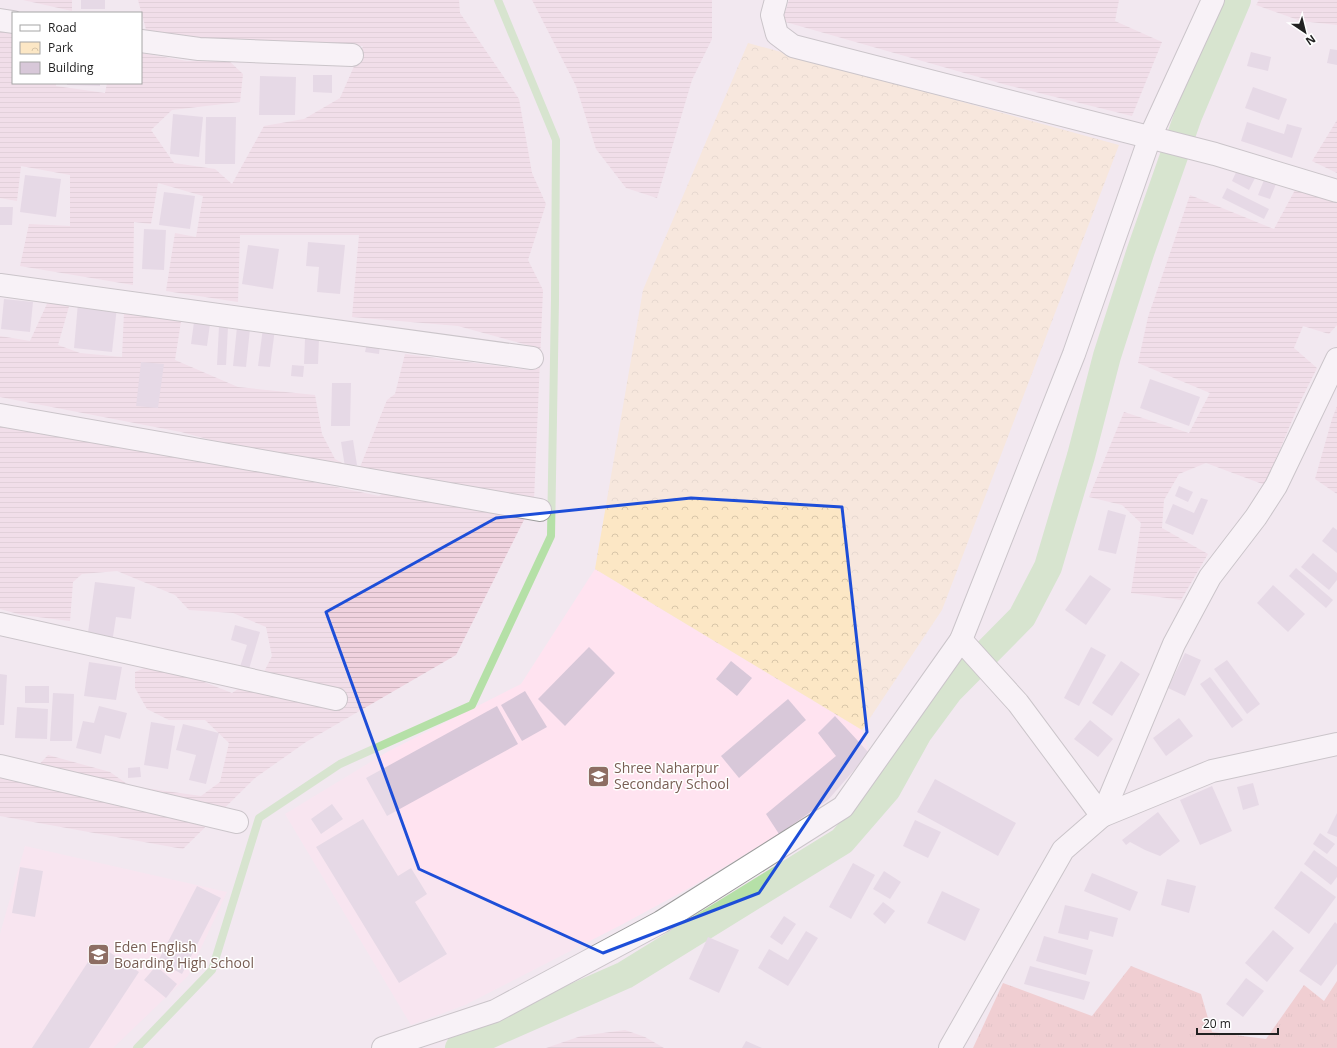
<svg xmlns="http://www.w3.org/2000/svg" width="1337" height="1048" viewBox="0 0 1337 1048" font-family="'Open Sans',sans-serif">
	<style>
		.education { fill: #ffe3f0 }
		.farmland { fill: url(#farmland-rules) }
		.grass { fill: url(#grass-tufts) }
		.park { fill: url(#park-crowns) }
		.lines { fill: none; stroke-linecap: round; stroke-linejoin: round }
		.stream { stroke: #b5e0a7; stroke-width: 8 }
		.canal { stroke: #b5e0a7; stroke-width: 28 }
		.building { fill: #d8c8d9 }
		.minor-casing { stroke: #9b9b9b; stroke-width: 24 }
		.tertiary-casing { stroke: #9b9b9b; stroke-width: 24 }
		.minor { stroke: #fff; stroke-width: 22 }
		.tertiary { stroke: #fff; stroke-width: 22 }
		.marked { fill: none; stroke: #1d4ed8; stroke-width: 3; stroke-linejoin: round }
		.labels { text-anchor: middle; stroke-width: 3; stroke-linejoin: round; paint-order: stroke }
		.education-label { font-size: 14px; fill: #785e54; stroke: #fff; text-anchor: start }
	</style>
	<defs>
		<pattern id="farmland-rules" width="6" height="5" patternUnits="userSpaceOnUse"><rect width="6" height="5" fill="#f0d3df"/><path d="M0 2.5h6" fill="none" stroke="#ceb5bf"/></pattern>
		<pattern id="grass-tufts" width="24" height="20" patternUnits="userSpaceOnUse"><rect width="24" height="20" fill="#edb0ad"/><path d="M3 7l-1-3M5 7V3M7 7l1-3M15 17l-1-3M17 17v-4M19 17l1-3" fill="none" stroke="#cb9795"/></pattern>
		<pattern id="park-crowns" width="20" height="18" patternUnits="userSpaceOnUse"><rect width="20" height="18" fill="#fce7c5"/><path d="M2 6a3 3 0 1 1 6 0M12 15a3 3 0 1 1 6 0" fill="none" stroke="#d8c6a9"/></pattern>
	</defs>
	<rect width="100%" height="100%" fill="#f2e8f0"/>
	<!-- education -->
	<g class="education">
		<polygon points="595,569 862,730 869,753 828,800 779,834 693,886 623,924 465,1005 411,1025 285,814 387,752 521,684"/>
		<polygon points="25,846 227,892 188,976 113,1048 0,1048 0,934"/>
	</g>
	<!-- farmland -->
	<g class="farmland">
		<polygon points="23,0 72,0 72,11"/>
		<polygon points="138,0 459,0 460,13 519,99 532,173 546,204 528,260 543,290 534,500 456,655 306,742 255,778 183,849 0,816 0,776 32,772 48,755 110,772 130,786 201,796 220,782 229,743 205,720 169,720 147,709 135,688 135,672 156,663 232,693 264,672 272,656 266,627 233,613 189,610 175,595 117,571 82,574 73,582 70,621 22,615 0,609 0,416 379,496 387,490 360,480 181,432 0,397 0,336 30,341 51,295 72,296 58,345 80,353 122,357 124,312 182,315 175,360 238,387 315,395 322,434 335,459 358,472 387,400 395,394 405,354 529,370 535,347 458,326 352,317 359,235 240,235 238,302 166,291 175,233 196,237 203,196 158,183 151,224 134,222 133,285 20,266 29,224 70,226 70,175 21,166 17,201 0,198 0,30 13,31 13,83 56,83 56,86 105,93 107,83 141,83 141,53 187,61 227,59 243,74 240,102 172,110 151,130 174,163 215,169 232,184 264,126 304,119 340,98 363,46 285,48 147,33"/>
		<polygon points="532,0 712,0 712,39 692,80 657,198 626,188 596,149 576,86"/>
		<polygon points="789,0 1119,0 1115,21 1162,42 1132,116 1003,84 782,21"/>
		<polygon points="1259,0 1337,0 1337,25 1301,21 1256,5"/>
		<polygon points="1337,120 1337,173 1312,161"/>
		<polygon points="1295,190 1337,202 1337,325 1329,334 1303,326 1294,348 1317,368 1299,404 1265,485 1206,463 1179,474 1164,500 1162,528 1208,554 1181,600 1131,593 1141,523 1122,505 1089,497 1124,412 1189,433 1210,393 1138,363 1148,317 1190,195 1274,229"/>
		<polygon points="1337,406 1337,494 1315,479 1332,419"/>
		<polygon points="625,1030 645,1037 664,1048 546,1048 581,1036"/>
	</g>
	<!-- grass -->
	<polygon class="grass" points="1131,966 1201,994 1212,1032 1266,1039 1304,985 1324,1001 1337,981 1337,1048 973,1048 1003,983 1092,1016"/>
	<!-- park -->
	<polygon class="park" points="748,43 1119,145 942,610 862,730 595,569 643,290"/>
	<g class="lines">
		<!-- stream -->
		<polyline class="stream" points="137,1048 212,970 259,818 340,764 472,705 551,536 555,300 556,140 498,0"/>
		<!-- canal -->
		<polyline class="canal" points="459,1048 625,975 842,841 887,789 918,733 949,691 1022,617 1048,567 1081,456 1107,356 1140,253 1188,116 1237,0"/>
	</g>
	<!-- building -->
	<g class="building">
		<rect x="81" y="0" width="24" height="9"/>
		<polygon points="1330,49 1337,50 1337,65 1327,63"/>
		<polygon points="1251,52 1271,57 1268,71 1247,66"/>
		<polygon points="313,75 332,75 332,93 313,92"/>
		<polygon points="260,76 296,77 295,115 259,115"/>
		<polygon points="67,83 100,83 100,86 67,85"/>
		<polygon points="1253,87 1287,99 1279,120 1245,108"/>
		<polygon points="173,114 203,117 199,157 170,154"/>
		<polygon points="206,117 236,117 235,164 205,164"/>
		<polygon points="1247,122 1284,134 1287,124 1302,128 1292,158 1241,141"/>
		<polygon points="1237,170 1255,178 1249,190 1232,181"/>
		<polygon points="25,175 61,179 56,217 20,212"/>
		<polygon points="1264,180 1276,184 1270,199 1258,195"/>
		<polygon points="1227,188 1269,209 1264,219 1222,198"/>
		<polygon points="164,192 195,196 190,229 159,225"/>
		<polygon points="0,207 13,207 12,225 0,225"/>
		<polygon points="144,229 166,230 164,270 142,269"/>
		<polygon points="308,242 345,245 340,294 317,292 319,267 306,266"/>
		<polygon points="248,245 279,249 273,289 242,284"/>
		<polygon points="4,299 33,302 30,332 1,329"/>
		<polygon points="78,303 117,307 112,352 74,348"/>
		<polygon points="194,322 210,324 207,346 191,344"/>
		<polygon points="219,326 228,327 226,365 217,365"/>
		<polygon points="237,327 250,329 246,367 233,366"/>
		<polygon points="263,328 275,329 270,367 258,366"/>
		<polygon points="305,339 319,339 318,364 304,364"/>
		<polygon points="367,343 380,345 379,354 365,352"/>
		<polygon points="141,362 164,364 158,408 136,406"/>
		<polygon points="292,365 304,366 303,377 291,376"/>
		<polygon points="1150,379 1200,397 1189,426 1140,408"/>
		<polygon points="332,383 351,383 350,426 331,426"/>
		<polygon points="353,440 357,465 345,467 341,442"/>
		<polygon points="1179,486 1193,492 1188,502 1175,496"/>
		<polygon points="1201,498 1208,500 1193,535 1165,523 1173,504 1194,513"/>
		<polygon points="1108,510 1126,515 1116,554 1098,550"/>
		<polygon points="1333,527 1337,530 1337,553 1322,541"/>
		<polygon points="1313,553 1337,573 1337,580 1329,590 1301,567"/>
		<polygon points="1296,568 1333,600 1326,608 1289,576"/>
		<polygon points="1090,575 1111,589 1086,625 1065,610"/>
		<polygon points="95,582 135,587 131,619 116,617 112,643 87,640"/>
		<polygon points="1273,585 1305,614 1288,632 1257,603"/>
		<polygon points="235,625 260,632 249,669 240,667 247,645 231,640"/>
		<polygon points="589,647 615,673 565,726 538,699"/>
		<polygon points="1091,647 1106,655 1079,706 1064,698"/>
		<polygon points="1185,653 1201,660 1185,696 1168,688"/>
		<polygon points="1227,660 1260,704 1247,714 1214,669"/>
		<polygon points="731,661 752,678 737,696 716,679"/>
		<polygon points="1121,661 1140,674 1112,716 1092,703"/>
		<polygon points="89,662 122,667 116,700 84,696"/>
		<polygon points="0,674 7,675 4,725 0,725"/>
		<polygon points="1210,677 1243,720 1232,728 1200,684"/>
		<rect x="25" y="686" width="24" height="17"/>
		<polygon points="525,691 547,727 522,741 501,705"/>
		<polygon points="53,693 74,694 72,741 50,741"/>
		<polygon points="788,699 806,720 739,778 721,756"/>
		<polygon points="99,706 127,713 120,739 105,735 101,754 76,748 83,721 94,723"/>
		<polygon points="497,706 518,744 387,816 366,778"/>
		<polygon points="17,707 48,709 47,739 15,738"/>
		<polygon points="835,716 869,753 828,800 779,834 766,814 836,756 818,733"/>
		<polygon points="1179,718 1193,736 1166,756 1153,738"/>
		<polygon points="1090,720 1113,739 1098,757 1074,739"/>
		<polygon points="151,722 175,726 168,769 144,765"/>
		<polygon points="183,724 219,733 206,784 189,780 196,755 176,750"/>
		<polygon points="140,767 141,777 128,778 128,768"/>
		<polygon points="935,779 1016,823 998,856 917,812"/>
		<polygon points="1253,783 1259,805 1243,810 1237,787"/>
		<polygon points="1212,786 1232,831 1200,845 1180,800"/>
		<polygon points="332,804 343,819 321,834 311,819"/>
		<polygon points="1158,812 1180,841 1160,856 1145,850 1130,842 1126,845 1122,840"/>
		<polygon points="1337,813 1337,837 1327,833"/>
		<polygon points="363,819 398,876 411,868 427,894 415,902 447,954 399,983 316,847"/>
		<polygon points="915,820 941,832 928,858 903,846"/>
		<polygon points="1320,833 1335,844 1327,854 1313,844"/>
		<polygon points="1314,850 1337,867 1337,877 1331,885 1304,864"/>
		<polygon points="853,863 875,875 851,919 829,907"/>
		<polygon points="20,867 43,871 35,917 12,913"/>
		<polygon points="884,871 901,882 890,899 873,889"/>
		<polygon points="1301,871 1336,897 1309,934 1274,908"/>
		<polygon points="1092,873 1138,892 1130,911 1084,891"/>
		<polygon points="1167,879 1196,886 1189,913 1161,905"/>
		<polygon points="197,886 221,898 182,974 158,961"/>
		<polygon points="942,891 980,909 965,941 927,923"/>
		<polygon points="883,902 895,911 885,924 873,914"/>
		<polygon points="1065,905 1118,918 1113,937 1090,931 1088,940 1058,933"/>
		<polygon points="784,916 796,924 782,945 770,937"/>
		<polygon points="1335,922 1337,924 1337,964 1321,986 1299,971"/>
		<polygon points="1273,930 1294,948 1267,982 1245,963"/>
		<polygon points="806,931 818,938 788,986 758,968 769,949 788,960"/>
		<polygon points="1044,936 1093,950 1086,975 1036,961"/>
		<polygon points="708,937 739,950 719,993 689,979"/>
		<polygon points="99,945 139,972 89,1048 32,1048"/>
		<polygon points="156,966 177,984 166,998 144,980"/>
		<polygon points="1030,966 1090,982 1084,1000 1024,984"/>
		<polygon points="1246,978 1264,991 1243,1017 1226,1004"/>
		<polygon points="746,1041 762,1048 742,1048"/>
	</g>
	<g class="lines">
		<defs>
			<g id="minor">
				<polyline points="776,0 772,15 777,34 793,46 1215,154 1337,191"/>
				<polyline points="0,20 13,22"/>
				<polyline points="141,41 199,49 352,55"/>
				<polyline points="0,285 532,358"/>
				<polyline points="0,415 540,510"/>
				<polyline points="0,624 336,699"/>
				<polyline points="961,640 1018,703 1102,816"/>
				<polyline points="0,766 237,822"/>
				<polyline points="1102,816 1174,644 1210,577 1256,517 1276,486 1337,359"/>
			</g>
			<g id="tertiary">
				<polyline points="383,1048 495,1011 661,922 843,807 961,640 1074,354 1150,137 1213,0"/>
				<polyline points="950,1048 1063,850 1102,816 1212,771 1337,744"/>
			</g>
		</defs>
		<!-- minor casing -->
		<use href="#minor" class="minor-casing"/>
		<!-- tertiary casing -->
		<use href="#tertiary" class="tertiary-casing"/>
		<!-- minor -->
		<use href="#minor" class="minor"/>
		<!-- tertiary -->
		<use href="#tertiary" class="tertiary"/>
	</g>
	<!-- marked area -->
	<path d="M0 0H1337V1048H0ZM691,498L842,507L867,732L759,893L603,953L419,869L326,612L496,518Z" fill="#f2e8f0" fill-opacity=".55" fill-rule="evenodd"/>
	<path class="marked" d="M691,498L842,507L867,732L759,893L603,953L419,869L326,612L496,518Z"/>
	<!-- icons -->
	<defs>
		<symbol id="school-square" viewBox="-11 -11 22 22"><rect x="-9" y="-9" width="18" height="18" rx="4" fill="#8d6e63" stroke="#fff"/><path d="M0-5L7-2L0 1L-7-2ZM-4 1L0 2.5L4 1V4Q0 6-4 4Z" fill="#fff"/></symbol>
	</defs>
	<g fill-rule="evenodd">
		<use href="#school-square" x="586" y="764" width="25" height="25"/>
		<use href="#school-square" x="86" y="942" width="25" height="25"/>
	</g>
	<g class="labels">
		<!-- education labels -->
		<g class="education-label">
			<text x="614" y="773">Shree Naharpur<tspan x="614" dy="16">Secondary School</tspan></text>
			<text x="114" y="952">Eden English<tspan x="114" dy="16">Boarding High School</tspan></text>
		</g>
	</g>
	<!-- legend -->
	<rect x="12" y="12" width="130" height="72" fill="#ffffff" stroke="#a6a6a6"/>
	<rect x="20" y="25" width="20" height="6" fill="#ffffff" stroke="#a6a6a6"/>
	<text x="48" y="32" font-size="12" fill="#212121">Road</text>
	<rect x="20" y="42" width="20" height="12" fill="url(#park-crowns)" stroke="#a6a6a6"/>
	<text x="48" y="52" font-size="12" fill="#212121">Park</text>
	<rect x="20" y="62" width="20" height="12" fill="#d8c8d9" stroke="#a6a6a6"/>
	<text x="48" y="72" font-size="12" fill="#212121">Building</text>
	<!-- north arrow -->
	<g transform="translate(1305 32) rotate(145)" stroke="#ffffff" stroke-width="3" paint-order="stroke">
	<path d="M0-3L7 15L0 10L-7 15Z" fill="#212121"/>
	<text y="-6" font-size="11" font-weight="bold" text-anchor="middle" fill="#212121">N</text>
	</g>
	<!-- scale -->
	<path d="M1197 1028v6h81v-6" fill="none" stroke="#212121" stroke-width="2"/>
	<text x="1203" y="1028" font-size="12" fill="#212121" stroke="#ffffff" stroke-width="3" paint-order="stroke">20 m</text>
</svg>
